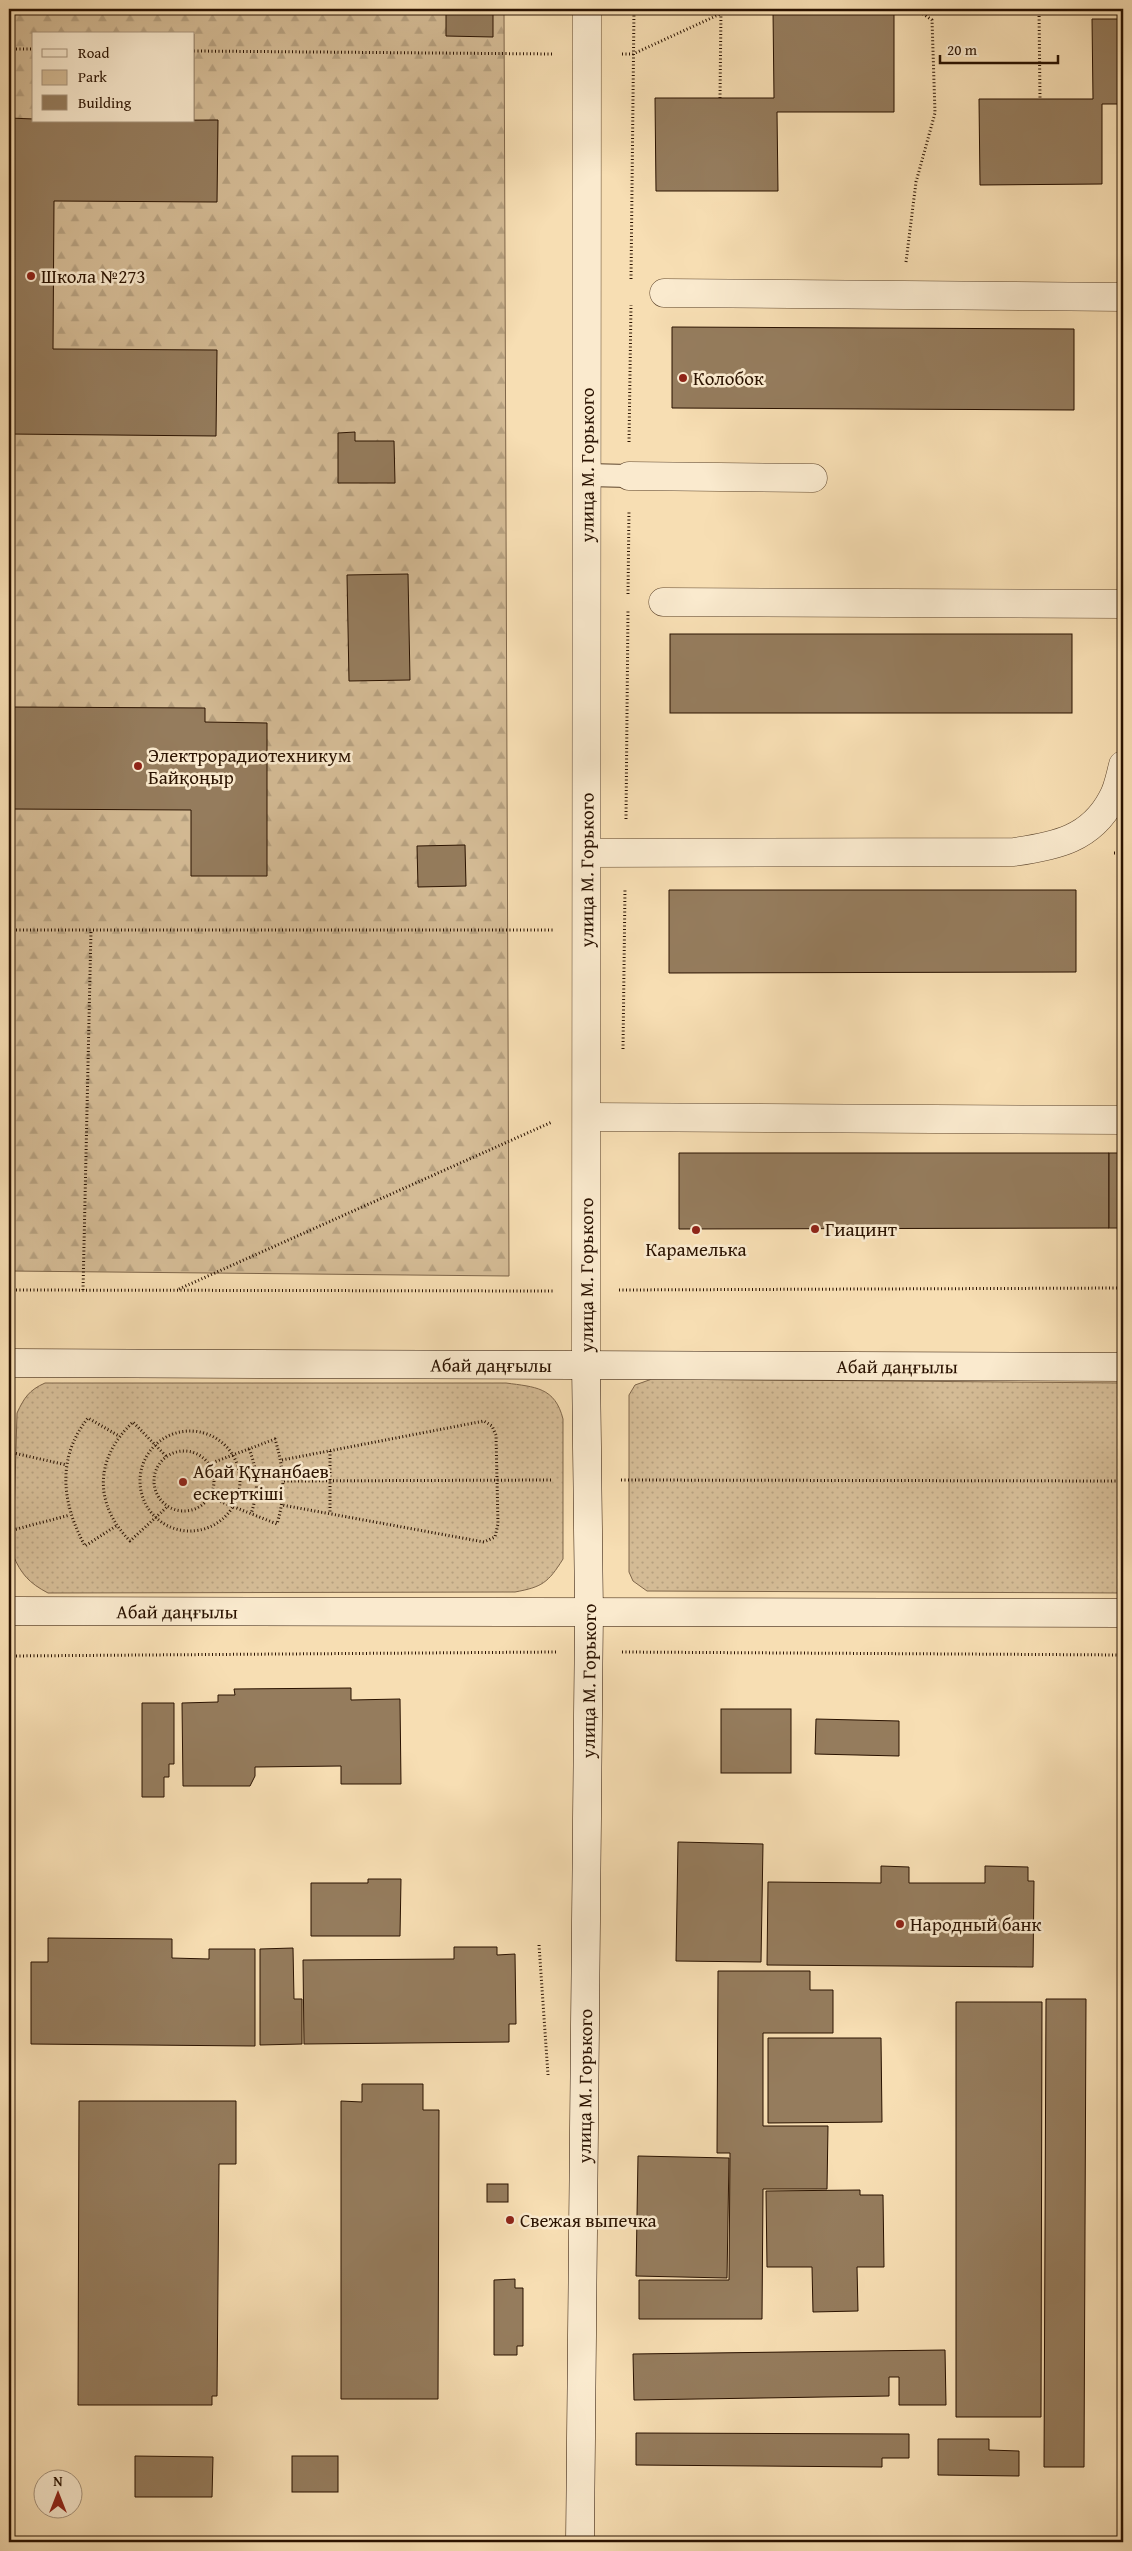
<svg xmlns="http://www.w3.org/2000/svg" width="1132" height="2551" viewBox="0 0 1132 2551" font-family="'Gentium Book Plus',serif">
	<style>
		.green { fill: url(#green-dots); stroke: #7f664a }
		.forest { fill: url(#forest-firs); stroke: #7f664a; fill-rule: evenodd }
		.building { fill: #957c5d; stroke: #2a1200 }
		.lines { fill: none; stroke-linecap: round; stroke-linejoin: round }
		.service-casing { stroke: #5d452d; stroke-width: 24 }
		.minor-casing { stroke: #5d452d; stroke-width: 29 }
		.tertiary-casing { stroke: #5d452d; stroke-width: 29 }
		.secondary-casing { stroke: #2a1200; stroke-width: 29 }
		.path { stroke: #2a1200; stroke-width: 3; stroke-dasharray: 1 2.5; stroke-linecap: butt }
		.service { stroke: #faeace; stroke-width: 22 }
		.minor { stroke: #faeace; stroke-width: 28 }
		.tertiary { stroke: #faeace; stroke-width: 28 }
		.secondary { stroke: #faeace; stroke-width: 28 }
		.poi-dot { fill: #8f2418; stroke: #faeace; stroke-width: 2 }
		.labels { text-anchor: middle; stroke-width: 5; stroke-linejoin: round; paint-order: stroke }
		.poi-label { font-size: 19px; fill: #2a1200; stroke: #faeace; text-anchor: start }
		.street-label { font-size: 19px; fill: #2a1200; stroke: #faeace }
	</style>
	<defs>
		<pattern id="green-dots" width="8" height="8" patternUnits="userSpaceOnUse" patternTransform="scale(1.25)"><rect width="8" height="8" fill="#d4bb95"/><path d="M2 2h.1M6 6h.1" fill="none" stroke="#b6a07f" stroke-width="1.8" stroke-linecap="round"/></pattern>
		<pattern id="forest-firs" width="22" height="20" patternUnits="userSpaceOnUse" patternTransform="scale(1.25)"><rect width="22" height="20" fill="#d4bb95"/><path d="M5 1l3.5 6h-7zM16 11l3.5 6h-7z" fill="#b6a07f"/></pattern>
	</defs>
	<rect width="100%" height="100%" fill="#f7deb3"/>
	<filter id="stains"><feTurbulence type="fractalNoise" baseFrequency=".004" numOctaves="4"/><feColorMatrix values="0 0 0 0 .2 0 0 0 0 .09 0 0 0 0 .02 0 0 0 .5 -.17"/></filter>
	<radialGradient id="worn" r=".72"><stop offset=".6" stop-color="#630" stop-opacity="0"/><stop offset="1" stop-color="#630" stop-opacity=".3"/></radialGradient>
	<!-- green -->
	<g class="green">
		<polygon points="652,1379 1123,1383 1123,1593 647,1591 633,1581 629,1572 629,1395 635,1385"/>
		<path d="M45,1383H506C535,1387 555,1387 563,1419V1559C548,1583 542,1587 515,1592L48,1593C29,1583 21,1574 13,1555L17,1413C24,1398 29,1390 45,1383Z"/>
	</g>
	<!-- forest -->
	<path class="forest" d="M9,9H504L509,1276L9,1271ZM34,34H194V121H34Z"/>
	<!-- building -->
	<g class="building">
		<polygon points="446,9 493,9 493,37 446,36"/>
		<polygon points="773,11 894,11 894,112 777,112 778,191 656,191 655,98 774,98"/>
		<polygon points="1092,19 1123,19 1123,104 1102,104 1102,184 980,185 979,99 1093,99"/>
		<polygon points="9,118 34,119 34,121 218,120 217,202 54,201 53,349 217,350 216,436 9,434"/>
		<polygon points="672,327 1074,329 1074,410 672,408"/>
		<polygon points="355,432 355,441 394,441 395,483 338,483 338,433"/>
		<polygon points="408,574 410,680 349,681 347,575"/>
		<rect x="670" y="634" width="402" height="79"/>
		<polygon points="9,707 205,708 205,722 267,723 267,876 191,876 191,810 9,809"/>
		<polygon points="465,845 466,886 418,887 417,846"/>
		<polygon points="669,890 1076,890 1076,972 669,973"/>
		<polygon points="679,1153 1109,1153 1109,1228 679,1229"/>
		<rect x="1109" y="1153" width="14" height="75"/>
		<polygon points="351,1688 351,1700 400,1699 401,1784 341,1784 341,1766 255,1767 255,1776 250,1786 183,1786 182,1703 218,1702 218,1695 235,1695 234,1689"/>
		<polygon points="142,1703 174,1703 174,1764 169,1764 169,1777 164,1777 164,1797 142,1797"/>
		<rect x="721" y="1709" width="70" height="64"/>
		<polygon points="816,1719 899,1721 899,1756 815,1754"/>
		<polygon points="678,1842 763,1844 761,1962 676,1961"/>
		<polygon points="881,1866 909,1867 909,1883 985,1883 985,1866 1028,1867 1028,1881 1034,1881 1033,1967 767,1965 768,1882 881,1883"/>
		<polygon points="368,1879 401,1879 400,1936 311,1936 311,1883 368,1883"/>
		<polygon points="48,1938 172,1939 172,1958 209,1959 209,1949 255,1949 255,2046 31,2044 31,1962 48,1962"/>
		<polygon points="454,1947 497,1947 497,1955 515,1954 516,2024 509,2024 509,2042 304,2044 303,1960 454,1959"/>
		<polygon points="293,1948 294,1999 302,1999 302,2044 260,2045 260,1949"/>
		<polygon points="718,1971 810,1971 810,1990 833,1990 833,2033 763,2033 763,2126 828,2126 827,2189 763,2189 762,2319 639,2319 639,2280 729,2280 730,2153 717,2153"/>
		<polygon points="1046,1999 1086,1999 1084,2467 1044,2467"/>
		<polygon points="956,2002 1042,2002 1041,2417 956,2417"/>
		<polygon points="768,2038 881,2038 882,2122 768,2123"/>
		<polygon points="362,2084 423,2084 423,2110 439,2110 438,2399 341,2399 341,2101 362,2102"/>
		<polygon points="79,2101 236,2101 236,2164 219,2164 217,2396 212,2396 212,2405 78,2405"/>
		<polygon points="638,2156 729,2158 727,2278 636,2276"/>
		<rect x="487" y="2184" width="21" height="18"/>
		<polygon points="860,2190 860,2195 883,2195 884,2267 857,2267 858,2311 813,2312 812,2267 767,2267 766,2191"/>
		<polygon points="515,2279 515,2288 523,2288 523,2346 517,2346 517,2355 494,2355 494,2280"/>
		<polygon points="945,2350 946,2405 899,2405 899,2377 889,2377 889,2396 634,2400 633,2354"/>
		<polygon points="636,2433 909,2434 909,2458 882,2458 882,2467 636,2465"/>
		<polygon points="938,2439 989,2439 989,2450 1019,2451 1019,2476 938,2475"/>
		<polygon points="135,2456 213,2457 212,2497 135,2497"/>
		<rect x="292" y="2456" width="46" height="36"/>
	</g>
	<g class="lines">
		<defs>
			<polyline id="service" points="587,475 629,476"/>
			<g id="minor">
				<polyline points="664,293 1123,297"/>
				<polyline points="629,476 813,478"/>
				<polyline points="663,602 1123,604"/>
				<path d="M587,853L1014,852C1056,846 1091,839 1112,799C1118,789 1120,776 1123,765"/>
				<polyline points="587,1117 1123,1120"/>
			</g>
			<g id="tertiary">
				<path id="s1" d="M586,1364L587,9"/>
			</g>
			<g id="secondary">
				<path id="s2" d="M9,1363L1123,1367"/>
				<path id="s3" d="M9,1611L1123,1613"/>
				<path id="s4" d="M580,2542L589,1612L586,1364"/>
			</g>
		</defs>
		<!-- service casing -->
		<use href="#service" class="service-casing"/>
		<!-- minor casing -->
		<use href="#minor" class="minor-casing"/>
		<!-- tertiary casing -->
		<use href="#tertiary" class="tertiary-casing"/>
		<!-- secondary casing -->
		<use href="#secondary" class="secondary-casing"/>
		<!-- path -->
		<g class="path">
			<polyline points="835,9 835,11"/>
			<polyline points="1039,9 1040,99"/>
			<polyline points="9,49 34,49"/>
			<polyline points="194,51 553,54"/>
			<polyline points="622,54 633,54 731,9"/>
			<polyline points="720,98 721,9"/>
			<polyline points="906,262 916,182 935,113 932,20 916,9"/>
			<polyline points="631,279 634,9"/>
			<polyline points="629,442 631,305"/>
			<polyline points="628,594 629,510"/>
			<polyline points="626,819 628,610"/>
			<polyline points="1114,853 1123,853"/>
			<polyline points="9,930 553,930"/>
			<polyline points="623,1049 625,888"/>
			<polyline points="179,1289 552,1122"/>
			<polyline points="9,1290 553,1291"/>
			<polyline points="83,1290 91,930"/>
			<polyline points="619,1290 1123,1288"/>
			<circle cx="190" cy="1481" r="50"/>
			<path d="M249,1449C258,1471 259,1490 251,1514"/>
			<circle cx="184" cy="1481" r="30"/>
			<polyline points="330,1451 330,1514"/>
			<polyline points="9,1452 67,1465"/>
			<path d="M166,1456L133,1422C95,1458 93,1503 130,1541L167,1507"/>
			<polyline points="282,1460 484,1421 492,1426 496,1435 498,1524 495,1537 484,1542 282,1505"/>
			<path d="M209,1464L275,1439C284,1469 286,1494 277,1524L209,1497"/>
			<polyline points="621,1480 1123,1481"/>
			<polyline points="284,1481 553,1480"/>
			<path d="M116,1526L85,1546C62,1504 56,1458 88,1418L119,1436"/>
			<polyline points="9,1531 70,1515"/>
			<polyline points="622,1652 1123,1655"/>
			<polyline points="9,1656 556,1652"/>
			<polyline points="539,1945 548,2075"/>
		</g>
		<!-- service -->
		<use href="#service" class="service"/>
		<!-- minor -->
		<use href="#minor" class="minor"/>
		<!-- tertiary -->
		<use href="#tertiary" class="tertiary"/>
		<!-- secondary -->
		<use href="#secondary" class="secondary"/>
	</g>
	<!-- markers -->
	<g class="poi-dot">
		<circle cx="31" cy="276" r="5"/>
		<circle cx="683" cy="378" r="5"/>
		<circle cx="138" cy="766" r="5"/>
		<circle cx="815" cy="1229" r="5"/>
		<circle cx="696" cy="1230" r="5"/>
		<circle cx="183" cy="1482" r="5"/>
		<circle cx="900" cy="1924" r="5"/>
		<circle cx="510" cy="2220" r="5"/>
	</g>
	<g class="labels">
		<!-- poi labels -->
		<g class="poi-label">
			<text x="41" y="283">Школа №273</text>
			<text x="693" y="385">Колобок</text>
			<text x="148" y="762">Электрорадиотехникум<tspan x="148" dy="22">Байқоңыр</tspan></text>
			<text x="825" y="1236">Гиацинт</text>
			<text x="696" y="1256" text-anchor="middle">Карамелька</text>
			<text x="193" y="1478">Абай Құнанбаев<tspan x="193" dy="22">ескерткіші</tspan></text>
			<text x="910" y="1931">Народный банк</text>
			<text x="520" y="2227">Свежая выпечка</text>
		</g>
		<!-- street labels -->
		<g class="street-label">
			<text dy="7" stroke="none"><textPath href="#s1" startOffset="899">улица М. Горького</textPath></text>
			<text dy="7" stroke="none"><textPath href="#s1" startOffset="494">улица М. Горького</textPath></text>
			<text dy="7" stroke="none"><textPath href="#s1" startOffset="89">улица М. Горького</textPath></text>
			<text dy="7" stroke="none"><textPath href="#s2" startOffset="482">Абай даңғылы</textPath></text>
			<text dy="7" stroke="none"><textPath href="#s2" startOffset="888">Абай даңғылы</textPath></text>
			<text dy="7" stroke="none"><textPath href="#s3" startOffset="168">Абай даңғылы</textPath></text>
			<text dy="7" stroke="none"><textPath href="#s4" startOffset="861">улица М. Горького</textPath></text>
			<text dy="7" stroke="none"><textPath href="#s4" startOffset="456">улица М. Горького</textPath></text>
		</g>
	</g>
	<!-- margin -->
	<rect width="1132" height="2551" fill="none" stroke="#f7deb3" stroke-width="30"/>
	<rect x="10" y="10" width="1112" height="2531" fill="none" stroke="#2a1200" stroke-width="2.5"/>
	<rect x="15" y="15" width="1102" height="2521" fill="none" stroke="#2a1200"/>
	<!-- legend -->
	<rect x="32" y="32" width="162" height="90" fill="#faeace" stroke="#a7947c"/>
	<rect x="42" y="49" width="25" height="8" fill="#faeace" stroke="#a7947c"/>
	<text x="78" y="58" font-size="15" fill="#2a1200">Road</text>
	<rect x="42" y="70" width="25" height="15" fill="#d4bb95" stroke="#a7947c"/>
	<text x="78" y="82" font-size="15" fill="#2a1200">Park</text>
	<rect x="42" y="95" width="25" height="15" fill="#957c5d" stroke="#a7947c"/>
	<text x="78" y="108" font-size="15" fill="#2a1200">Building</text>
	<!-- north arrow -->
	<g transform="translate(58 2494)"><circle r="24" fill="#faeace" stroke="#a7947c"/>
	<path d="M0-4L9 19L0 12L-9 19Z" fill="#8f2418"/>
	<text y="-8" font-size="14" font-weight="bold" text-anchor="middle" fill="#2a1200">N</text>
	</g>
	<!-- scale -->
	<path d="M940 55v8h118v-8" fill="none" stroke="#2a1200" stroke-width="2.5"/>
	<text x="947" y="55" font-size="15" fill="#2a1200" stroke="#faeace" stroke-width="4" paint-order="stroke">20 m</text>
	<rect width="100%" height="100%" filter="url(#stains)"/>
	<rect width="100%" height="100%" fill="url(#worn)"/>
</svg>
